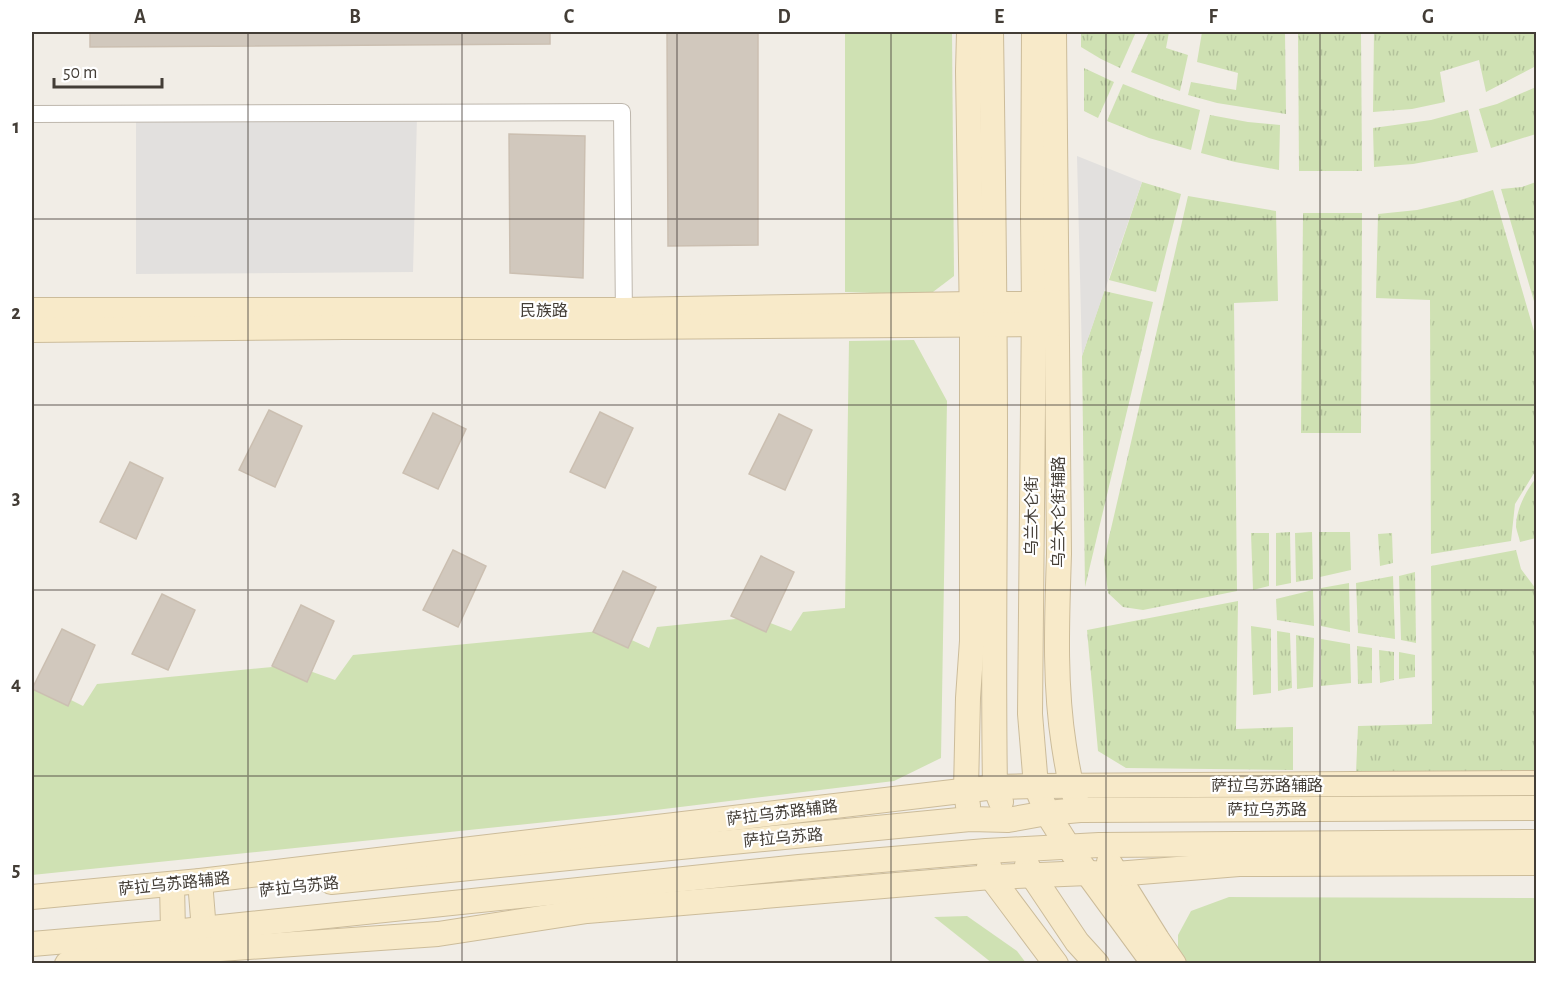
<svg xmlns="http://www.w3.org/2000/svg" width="1568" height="995" viewBox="0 0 1568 995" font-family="'Alegreya Sans','Noto Sans SC',sans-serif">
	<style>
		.grass { fill: url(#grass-tufts) }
		.green { fill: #cfe1b3 }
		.parking { fill: #e2e0de }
		.building { fill: #d1c8bd; stroke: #cbbfb1; stroke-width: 1.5 }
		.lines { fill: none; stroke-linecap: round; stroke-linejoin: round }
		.street-casing { stroke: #beb7ad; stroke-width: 18 }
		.secondary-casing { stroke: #ccbc9a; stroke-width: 26 }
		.street { stroke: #fff; stroke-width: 16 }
		.secondary { stroke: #f8eac9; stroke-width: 24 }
		.grid { fill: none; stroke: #433d36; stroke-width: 1.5; stroke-opacity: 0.55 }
		.labels { text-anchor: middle; stroke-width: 4.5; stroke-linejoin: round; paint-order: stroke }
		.street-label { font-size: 16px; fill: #433d36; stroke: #fff }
		.neatline { fill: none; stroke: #433d36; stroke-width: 2 }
		.grid-label { font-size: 20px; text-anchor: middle; font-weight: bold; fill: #433d36 }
	</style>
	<defs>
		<pattern id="grass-tufts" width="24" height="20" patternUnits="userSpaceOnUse" patternTransform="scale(1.5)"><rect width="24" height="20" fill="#cfe1b3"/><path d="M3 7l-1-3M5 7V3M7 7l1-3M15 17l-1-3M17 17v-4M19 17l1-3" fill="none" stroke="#b3c29b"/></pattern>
	</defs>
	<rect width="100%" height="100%" fill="#f1ede6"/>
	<!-- grass -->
	<g class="grass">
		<polygon points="1081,32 1136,32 1120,68 1101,59 1081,47"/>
		<polygon points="1149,32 1169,32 1166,48 1188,55 1180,91 1131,72"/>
		<polygon points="1202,32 1285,32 1286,114 1217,103 1188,95 1191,82 1236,90 1238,73 1197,62"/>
		<polygon points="1298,32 1361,32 1362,171 1299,171"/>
		<polygon points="1374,32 1536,32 1536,66 1486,92 1479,60 1440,72 1445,102 1412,109 1373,112"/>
		<polygon points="1084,68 1114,82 1098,118 1084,111"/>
		<polygon points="1123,84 1161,99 1200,110 1191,150 1149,138 1107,121"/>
		<polygon points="1536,87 1536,134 1491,148 1479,109 1497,104"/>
		<polygon points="1468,110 1478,152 1413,164 1374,167 1373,128 1431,120"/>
		<polygon points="1210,115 1248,122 1280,125 1279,170 1235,162 1201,153"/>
		<polygon points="1142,182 1181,194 1156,292 1109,280"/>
		<polygon points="1536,182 1536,308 1501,189 1522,187"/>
		<polygon points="1493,190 1536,338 1536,470 1515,504 1511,541 1431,554 1430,300 1376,298 1378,214 1417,210 1457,201"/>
		<polygon points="1188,196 1276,211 1278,301 1234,303 1237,591 1143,610 1123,607 1108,593 1104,559"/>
		<polygon points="1303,213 1362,213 1361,433 1301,433"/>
		<polygon points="1104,291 1153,302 1085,587 1082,356"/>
		<path d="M1536,478V538L1520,542C1519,537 1517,532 1516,527C1516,509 1526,491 1536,478Z"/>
		<polygon points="1290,532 1291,583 1276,586 1276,533"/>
		<polygon points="1312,532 1313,579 1296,582 1295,533"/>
		<polygon points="1319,532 1350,532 1351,570 1320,577"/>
		<polygon points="1251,533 1269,533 1269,586 1253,590"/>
		<polygon points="1392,533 1393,563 1380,566 1378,534"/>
		<polygon points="1516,550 1521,569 1536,589 1536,771 1356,773 1358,726 1432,724 1431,566"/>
		<polygon points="1415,572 1416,643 1401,640 1399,576"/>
		<polygon points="1393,576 1395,639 1358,633 1356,583"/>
		<polygon points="1349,583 1350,632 1321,626 1321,588"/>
		<polygon points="1313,590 1314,626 1277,620 1276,599"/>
		<polygon points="1238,601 1236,729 1293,727 1293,770 1126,768 1098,751 1087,630"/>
		<polygon points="1251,626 1271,629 1271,693 1253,695"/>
		<polygon points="1277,631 1290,633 1292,688 1278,691"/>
		<polygon points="1296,635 1314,638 1313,687 1297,689"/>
		<polygon points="1321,639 1350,644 1351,683 1321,686"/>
		<polygon points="1357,646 1372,648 1372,683 1358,684"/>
		<polygon points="1379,650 1394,652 1394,680 1380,683"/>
		<polygon points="1399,652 1415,655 1415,677 1399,679"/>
	</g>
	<!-- green -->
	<g class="green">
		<polygon points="845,32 952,32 954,276 929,295 845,292"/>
		<polygon points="914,340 947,401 941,758 894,781 615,815 32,875 32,688 45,687 83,706 97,684 293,665 335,680 353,655 610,630 649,648 657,627 755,617 791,631 803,612 845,608 849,341"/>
		<polygon points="1229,897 1536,898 1536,963 1178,964 1178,935 1191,911"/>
		<polygon points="967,916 1017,951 1026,963 992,963 934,917"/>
	</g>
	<!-- parking -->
	<g class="parking">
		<polygon points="417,116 413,272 136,274 136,117"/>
		<polygon points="1077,156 1142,182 1082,356"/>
	</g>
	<!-- building -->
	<g class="building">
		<polygon points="90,32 550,32 550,44 90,47"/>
		<polygon points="667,32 758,32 758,245 668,246"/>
		<polygon points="509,134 585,136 583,278 510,273"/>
		<polygon points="269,410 302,426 275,487 239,470"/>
		<polygon points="600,412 633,428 605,488 570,472"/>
		<polygon points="433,413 466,429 438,489 403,473"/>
		<polygon points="779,414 812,430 785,490 749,474"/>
		<polygon points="130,462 163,478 136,539 100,522"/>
		<polygon points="453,550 486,566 458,627 423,610"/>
		<polygon points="761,556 794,572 766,632 731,616"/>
		<polygon points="623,571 656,587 628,648 593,632"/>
		<polygon points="162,594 195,610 168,670 132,654"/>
		<polygon points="301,605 334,621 307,682 272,666"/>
		<polygon points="62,629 95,645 68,706 32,689"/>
	</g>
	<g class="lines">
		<defs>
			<polyline id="street" points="32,114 622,112 624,319"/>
			<g id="secondary">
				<path d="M991,32C993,167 995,302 995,437C995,554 993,671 995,787L1001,802"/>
				<polyline points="1034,32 1033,216 1034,304 1030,714 1036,786 1047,813 1069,848 1154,964"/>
				<path d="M1054,32L1059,554C1057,618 1054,682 1064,746C1067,764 1069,782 1076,800"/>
				<polyline points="32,310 623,310 972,304 1034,304 1056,302"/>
				<polyline points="32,330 344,327 625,327 1056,324"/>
				<polyline points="968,806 966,791 968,698 972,641 972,324 968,71 969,32"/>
				<polyline points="1109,862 1157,939 1174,964"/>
				<polyline points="1027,865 1032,875 1077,942 1097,964"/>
				<polyline points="989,866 991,877 1056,964"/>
				<polyline points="200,881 205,943"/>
				<polyline points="331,882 598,855 970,819 1008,820 1047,813 1080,810 1536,808"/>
				<polyline points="172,884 173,932 175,947"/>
				<polyline points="32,897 200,881 995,787 1036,786 1536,783"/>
				<polyline points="32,944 173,932 799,867 986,851 1099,845 1536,842"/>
				<polyline points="67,964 206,950 438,934 587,911 991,877 1088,873 1116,874 1239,864 1536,863"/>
			</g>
		</defs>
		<!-- street casing -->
		<use href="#street" class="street-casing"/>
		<!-- secondary casing -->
		<use href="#secondary" class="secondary-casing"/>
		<!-- street -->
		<use href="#street" class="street"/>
		<!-- secondary -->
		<use href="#secondary" class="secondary"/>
	</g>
	<!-- grid -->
	<path class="grid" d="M248,32V964M462,32V964M677,32V964M891,32V964M1106,32V964M1320,32V964M32,219H1536M32,405H1536M32,590H1536M32,776H1536"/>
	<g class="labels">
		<!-- street labels -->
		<g class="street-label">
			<text x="544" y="316">民族路</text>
			<text transform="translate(1058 512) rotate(-90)" y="6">乌兰木仑街辅路</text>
			<text transform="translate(1031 516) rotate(-90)" y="6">乌兰木仑街</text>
			<text x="1267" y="791">萨拉乌苏路辅路</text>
			<text x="1267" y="815">萨拉乌苏路</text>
			<text transform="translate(782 812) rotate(-7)" y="6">萨拉乌苏路辅路</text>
			<text transform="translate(783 837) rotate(-5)" y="6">萨拉乌苏路</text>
			<text transform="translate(174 883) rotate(-6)" y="6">萨拉乌苏路辅路</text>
			<text transform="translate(299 886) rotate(-6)" y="6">萨拉乌苏路</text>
		</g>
	</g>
	<!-- border -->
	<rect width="1568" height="995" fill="none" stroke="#ffffff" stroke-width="66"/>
	<!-- scale -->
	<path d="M54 78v9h108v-9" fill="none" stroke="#433d36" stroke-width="3"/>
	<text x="63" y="78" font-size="18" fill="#433d36" stroke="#ffffff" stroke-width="4.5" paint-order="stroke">50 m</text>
	<rect x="33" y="33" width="1502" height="929" class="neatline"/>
	<g class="grid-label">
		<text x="140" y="23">A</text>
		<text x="355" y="23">B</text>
		<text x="569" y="23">C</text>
		<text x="784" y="23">D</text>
		<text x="999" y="23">E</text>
		<text x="1213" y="23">F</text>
		<text x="1428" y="23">G</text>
		<text x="16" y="133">1</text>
		<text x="16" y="319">2</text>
		<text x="16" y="504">3</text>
		<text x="16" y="690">4</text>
		<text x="16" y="876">5</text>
	</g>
</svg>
